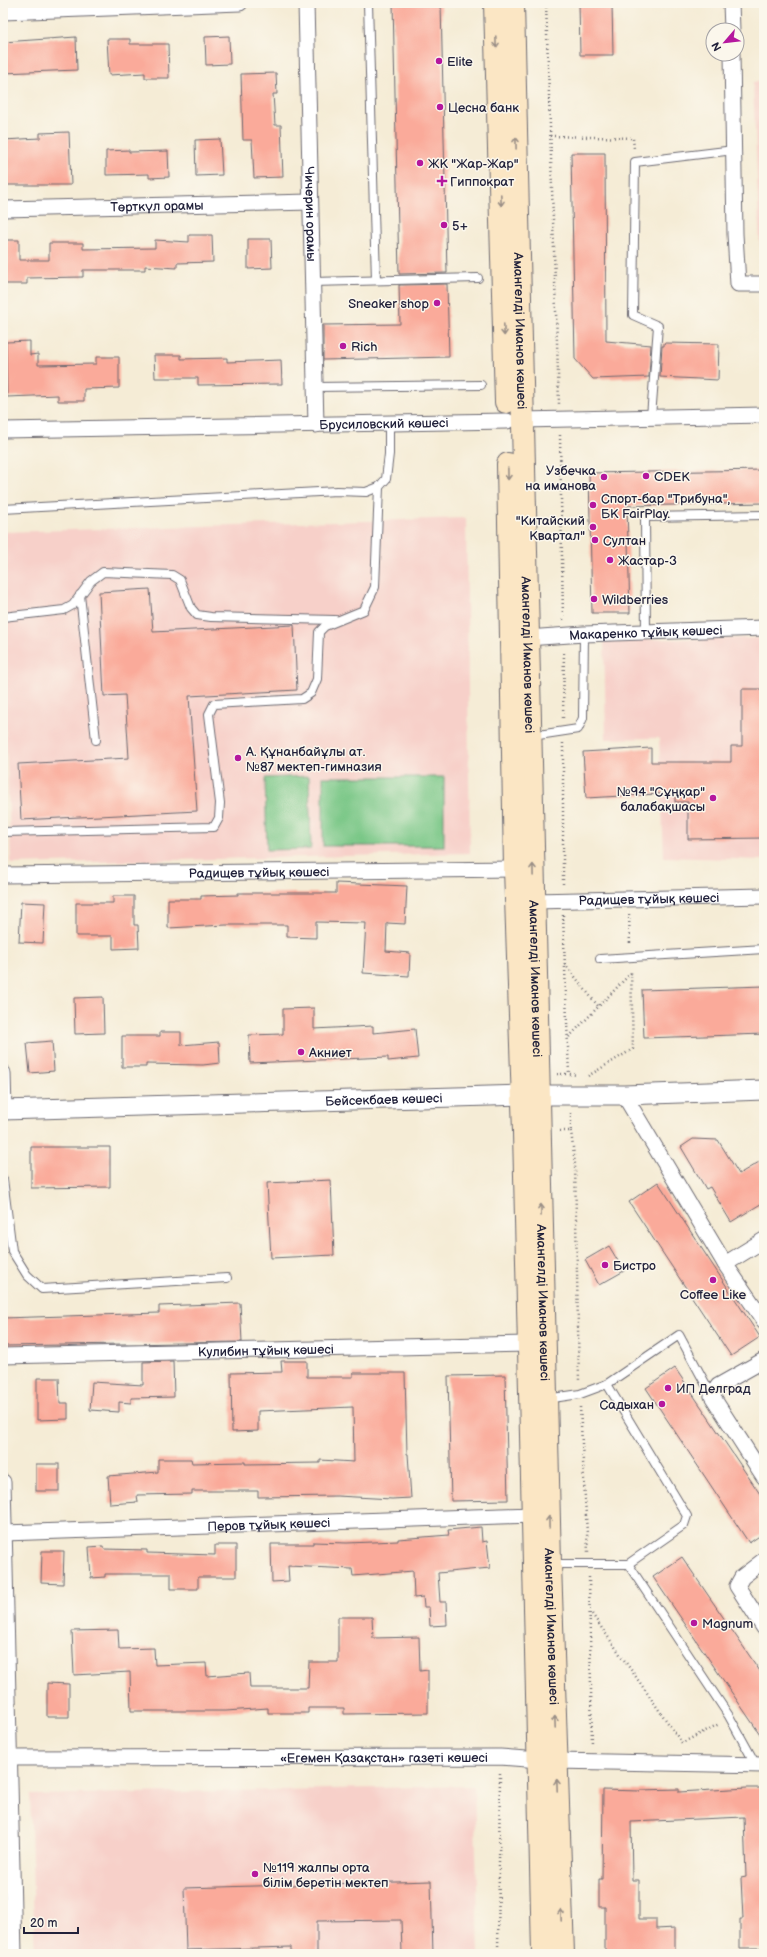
<svg xmlns="http://www.w3.org/2000/svg" width="767" height="1957" viewBox="0 0 767 1957" font-family="'Balsamiq Sans',sans-serif">
	<style>
		.built { fill: #f7d0c9 }
		.green { fill: #7ac787; stroke: #4e7461 }
		.building { fill: #faaa9a }
		.lines { fill: none; stroke-linecap: round; stroke-linejoin: round }
		.service-casing { stroke: #6c6971; stroke-width: 10 }
		.minor-casing { stroke: #6c6971; stroke-width: 17 }
		.tertiary-casing { stroke: #6c6971; stroke-width: 21 }
		.secondary-casing { stroke: #6c6971; stroke-width: 24 }
		.path { stroke: #6c6971; stroke-width: 2.5; stroke-dasharray: 1 3; stroke-linecap: butt }
		.service { stroke: #fff; stroke-width: 8 }
		.minor { stroke: #fff; stroke-width: 15 }
		.tertiary { stroke: #fff; stroke-width: 19 }
		.secondary { stroke: #fbe6c4; stroke-width: 22 }
		.oneway { stroke: #998e86 }
		.poi-dot { fill: #b5179e; stroke: #fbf7ec; stroke-width: 1.5 }
		.labels { text-anchor: middle; stroke-width: 3; stroke-linejoin: round; paint-order: stroke }
		.poi-label { font-size: 13px; fill: #22223b; stroke: #fbf7ec; text-anchor: start }
		.street-label { font-size: 13px; fill: #22223b; stroke: #fbf7ec }
	</style>
	<rect width="100%" height="100%" fill="#fbf7ec"/>
	<filter id="ink" filterUnits="userSpaceOnUse"><feTurbulence type="fractalNoise" baseFrequency=".025" numOctaves="2"/><feDisplacementMap in="SourceGraphic" scale="8" xChannelSelector="R" yChannelSelector="G"/><feConvolveMatrix kernelMatrix="1 2 1 2 8 2 1 2 1" color-interpolation-filters="sRGB"/></filter>
	<filter id="wash" filterUnits="userSpaceOnUse"><feTurbulence type="fractalNoise" baseFrequency=".012" numOctaves="4" result="noise"/><feDisplacementMap in="SourceGraphic" scale="16" xChannelSelector="R" yChannelSelector="G"/><feGaussianBlur stdDeviation="0.9" result="paint"/><feColorMatrix in="noise" values="0 0 0 0 0 0 0 0 0 0 0 0 0 0 0 0 0 1.4 0 .05"/><feComposite in="paint" operator="in"/></filter>
	<g filter="url(#wash)">
		<rect width="100%" height="100%" fill="#f5ecd6"/>
		<!-- built -->
		<g class="built">
			<polygon points="764,81 764,247 760,248 753,82"/>
			<polygon points="466,518 470,853 11,864 3,663 3,532"/>
			<polygon points="764,638 764,860 664,857 659,738 606,739 604,640"/>
			<polygon points="474,1786 479,1954 35,1954 30,1795"/>
		</g>
		<!-- green -->
		<g class="green">
			<polygon points="309,776 311,849 267,850 265,778"/>
			<rect x="323" y="777" width="121" height="69"/>
		</g>
		<g id="blocks">
			<!-- building -->
			<g class="building">
				<polygon points="393,3 441,3 447,273 399,274"/>
				<polygon points="579,3 612,3 613,55 580,55"/>
				<polygon points="229,36 230,64 206,65 205,37"/>
				<polygon points="76,37 77,70 3,73 3,42"/>
				<polygon points="107,39 130,39 130,44 168,44 169,78 145,78 145,73 109,75"/>
				<polygon points="276,73 277,94 273,94 275,125 281,125 283,177 254,178 252,140 243,140 241,74"/>
				<polygon points="69,132 71,185 3,185 3,140 40,138 40,133"/>
				<polygon points="220,139 222,175 196,176 195,140"/>
				<polygon points="129,150 129,152 168,151 169,177 149,178 149,174 106,175 106,151"/>
				<polygon points="571,153 605,153 606,341 651,345 649,377 593,379 575,359"/>
				<polygon points="189,235 212,235 213,262 177,263 177,268 145,266 145,270 83,270 83,277 27,278 27,284 3,284 3,240 19,240 19,260 49,260 49,243 83,243 83,249 155,248 155,240 189,242"/>
				<polygon points="248,239 271,239 272,268 248,269"/>
				<polygon points="447,284 449,357 323,360 323,325 400,324 399,285"/>
				<polygon points="30,341 30,355 38,354 38,365 96,364 96,357 119,357 119,388 84,389 84,401 58,401 58,395 7,397 6,342"/>
				<polygon points="664,343 719,344 718,380 660,377 662,346 664,346"/>
				<polygon points="154,355 181,355 181,359 227,358 227,362 281,360 282,384 198,385 198,378 155,378"/>
				<polygon points="764,470 764,503 627,506 630,613 592,613 589,473"/>
				<polygon points="150,589 153,632 294,625 297,690 189,696 197,811 21,820 18,764 129,758 125,695 104,696 99,592"/>
				<polygon points="742,689 764,689 764,838 688,839 688,802 675,802 675,793 586,798 583,752 651,748 651,762 731,762 731,746 742,746"/>
				<polygon points="336,883 407,886 405,924 387,923 386,951 410,953 409,976 363,973 366,923 316,922 316,938 287,937 287,925 226,925 168,928 168,899 201,899 201,896 238,895 238,893 336,893"/>
				<polygon points="113,896 134,896 134,925 138,925 139,948 113,949 113,936 76,936 76,903 113,903"/>
				<polygon points="21,902 45,903 43,943 19,942"/>
				<polygon points="764,986 764,1034 644,1038 642,990"/>
				<polygon points="103,997 104,1033 75,1034 74,998"/>
				<polygon points="314,1008 314,1029 373,1026 373,1033 415,1029 418,1058 388,1061 388,1057 250,1063 249,1035 283,1034 283,1009"/>
				<polygon points="160,1032 181,1032 181,1045 219,1042 220,1063 203,1065 146,1064 146,1067 122,1067 122,1036 160,1036"/>
				<polygon points="52,1041 54,1071 30,1073 27,1043"/>
				<polygon points="693,1139 718,1140 739,1174 764,1159 764,1202 731,1222 710,1187 706,1189 681,1147"/>
				<polygon points="31,1147 110,1147 110,1187 31,1188"/>
				<polygon points="331,1180 334,1255 271,1258 267,1183"/>
				<polygon points="658,1182 760,1337 731,1356 629,1202"/>
				<polygon points="609,1246 624,1271 599,1285 585,1260"/>
				<polygon points="240,1303 242,1342 3,1346 3,1318 159,1313 159,1306"/>
				<polygon points="173,1361 174,1397 131,1398 131,1403 119,1402 119,1412 90,1410 92,1382 143,1385 143,1362"/>
				<polygon points="281,1361 307,1361 307,1377 353,1377 353,1373 405,1373 407,1454 408,1454 411,1498 392,1499 337,1496 258,1497 258,1491 192,1491 192,1494 137,1495 138,1502 110,1504 108,1476 158,1472 158,1459 191,1459 192,1463 245,1462 245,1464 320,1463 320,1460 354,1462 353,1407 258,1411 258,1431 232,1432 231,1373 282,1372"/>
				<polygon points="675,1368 764,1500 764,1533 749,1543 646,1388"/>
				<polygon points="505,1375 508,1500 451,1501 448,1376"/>
				<polygon points="37,1378 59,1378 60,1403 68,1403 68,1419 37,1420"/>
				<rect x="36" y="1464" width="23" height="27"/>
				<polygon points="481,1527 482,1542 487,1541 490,1568 438,1573 440,1602 446,1602 447,1625 430,1626 429,1607 424,1607 423,1597 414,1598 413,1571 353,1576 352,1569 288,1566 289,1581 272,1582 271,1544 313,1544 313,1542 347,1543 398,1541 398,1539 449,1535 448,1530"/>
				<polygon points="215,1545 236,1545 236,1577 198,1577 198,1589 171,1589 171,1574 105,1574 105,1577 91,1578 89,1547 103,1546 104,1549 147,1550 147,1553 215,1555"/>
				<polygon points="42,1551 64,1551 63,1584 41,1583"/>
				<polygon points="682,1557 764,1677 764,1740 653,1577"/>
				<polygon points="338,1617 372,1617 373,1638 419,1637 420,1671 428,1670 428,1713 344,1714 344,1708 308,1708 308,1713 268,1713 268,1708 226,1711 131,1711 130,1672 74,1675 72,1631 118,1630 119,1649 154,1648 155,1665 206,1663 207,1676 249,1673 250,1688 308,1688 309,1662 338,1662"/>
				<polygon points="47,1683 69,1684 69,1717 47,1717"/>
				<polygon points="747,1788 764,1788 764,1948 740,1948 740,1919 743,1919 741,1878 746,1877 744,1817 631,1822 632,1880 639,1880 639,1919 656,1919 656,1929 675,1928 675,1954 605,1954 605,1907 599,1907 599,1879 602,1879 603,1790 640,1791 640,1790 679,1789 679,1792"/>
				<polygon points="431,1881 433,1954 402,1954 401,1920 317,1921 317,1954 291,1954 291,1947 186,1950 184,1888"/>
			</g>
		</g>
	</g>
	<g filter="url(#ink)">
		<use href="#blocks" fill-opacity="0" stroke="#6c6971" stroke-width="1"/>
		<g class="lines">
			<defs>
				<g id="service">
					<polyline points="368,3 376,280"/>
					<polyline points="312,282 478,278"/>
					<polyline points="315,387 481,385"/>
					<polyline points="651,417 658,326 633,315 635,162 734,150"/>
					<polyline points="3,509 337,491 366,492 379,487 386,479 389,454 389,423"/>
					<polyline points="80,595 96,740"/>
					<polyline points="3,617 64,610 73,605 91,581 103,572 172,575 180,580 191,608 197,615 211,617 335,620"/>
					<polyline points="646,633 645,517 764,515"/>
					<polyline points="532,736 578,729 583,718 584,634"/>
					<polyline points="3,832 214,827 219,818 220,803 209,714 214,704 302,699 311,693 317,679 319,632 325,626 364,610 375,587 379,487"/>
					<polyline points="600,959 764,949"/>
					<polyline points="3,1179 12,1251 27,1275 42,1289 227,1278"/>
					<polyline points="546,1399 580,1394 607,1384 679,1335 712,1396"/>
					<polyline points="551,1564 628,1564 684,1525 687,1516 607,1384"/>
					<polyline points="628,1564 729,1716 756,1765"/>
				</g>
				<g id="minor">
					<path id="s1" d="M306,3L316,425"/>
					<polyline points="731,3 732,30"/>
					<polyline points="3,12 240,3"/>
					<polyline points="732,54 735,234 738,284 764,284"/>
					<path id="s2" d="M3,209L310,202"/>
					<polyline points="522,420 764,415"/>
					<path id="s3" d="M3,430L507,421"/>
					<path id="s4" d="M527,638L584,634L764,628"/>
					<path id="s5" d="M3,875L515,869"/>
					<path id="s6" d="M534,901L764,896"/>
					<polyline points="3,1073 4,1110"/>
					<polyline points="624,1095 725,1264 764,1240"/>
					<polyline points="725,1264 764,1321"/>
					<path id="s7" d="M3,1356L529,1344"/>
					<polyline points="764,1360 718,1386 712,1396 764,1477"/>
					<polyline points="3,1482 14,1954"/>
					<path id="s8" d="M4,1533L533,1515"/>
					<polyline points="764,1560 742,1577 737,1586 764,1628"/>
					<path id="s9" d="M3,1758L500,1757L540,1760"/>
					<polyline points="556,1761 764,1765"/>
				</g>
				<g id="tertiary">
					<polyline points="538,1095 624,1095 764,1090"/>
					<path id="s10" d="M3,1110L523,1095"/>
				</g>
				<g id="secondary">
					<polyline points="495,3 506,402"/>
					<path id="s11" d="M513,3L550,1564L563,1954"/>
					<polyline points="508,464 515,869 524,1132 543,1954"/>
				</g>
			</defs>
			<!-- service casing -->
			<use href="#service" class="service-casing"/>
			<!-- minor casing -->
			<use href="#minor" class="minor-casing"/>
			<!-- tertiary casing -->
			<use href="#tertiary" class="tertiary-casing"/>
			<!-- secondary casing -->
			<use href="#secondary" class="secondary-casing"/>
			<!-- path -->
			<g class="path">
				<polyline points="546,3 559,404"/>
				<polyline points="550,136 633,138 634,149"/>
				<polyline points="560,435 563,620"/>
				<polyline points="563,718 564,651"/>
				<polyline points="563,884 563,743"/>
				<polyline points="629,914 630,945"/>
				<polyline points="563,915 569,1074 577,1075"/>
				<polyline points="565,964 598,1006"/>
				<polyline points="569,1037 631,973"/>
				<polyline points="557,1074 569,1074"/>
				<polyline points="588,1076 633,1049 631,970"/>
				<polyline points="560,1131 571,1131 571,1113"/>
				<polyline points="571,1131 575,1164 579,1382"/>
				<polyline points="580,1407 588,1552"/>
				<polyline points="589,1577 592,1745"/>
				<polyline points="592,1614 682,1743 719,1724"/>
				<polyline points="498,1954 500,1773"/>
			</g>
			<!-- service -->
			<use href="#service" class="service"/>
			<!-- minor -->
			<use href="#minor" class="minor"/>
			<!-- tertiary -->
			<use href="#tertiary" class="tertiary"/>
			<!-- secondary -->
			<use href="#secondary" class="secondary"/>
		</g>
		<!-- one-way arrows -->
		<defs><path id="oneway-shaft" d="M-6 0H5M1.5-3L5.5 0L1.5 3" fill="none" stroke-width="1.6" stroke-linecap="round" stroke-linejoin="round"/></defs>
		<g class="oneway">
			<use href="#oneway-shaft" transform="translate(496 42) rotate(88)"/>
			<use href="#oneway-shaft" transform="translate(516 143) rotate(-91)"/>
			<use href="#oneway-shaft" transform="translate(501 200) rotate(88)"/>
			<use href="#oneway-shaft" transform="translate(504 330) rotate(88)"/>
			<use href="#oneway-shaft" transform="translate(508 474) rotate(89)"/>
			<use href="#oneway-shaft" transform="translate(533 870) rotate(-91)"/>
			<use href="#oneway-shaft" transform="translate(541 1210) rotate(-91)"/>
			<use href="#oneway-shaft" transform="translate(549 1522) rotate(-91)"/>
			<use href="#oneway-shaft" transform="translate(555 1722) rotate(-92)"/>
			<use href="#oneway-shaft" transform="translate(557 1785) rotate(-92)"/>
			<use href="#oneway-shaft" transform="translate(561 1915) rotate(-92)"/>
		</g>
	</g>
	<!-- markers -->
	<g class="poi-dot">
		<circle cx="439" cy="61" r="4"/>
		<circle cx="440" cy="107" r="4"/>
		<circle cx="420" cy="163" r="4"/>
		<path d="M440 175h4v4h4v4h-4v4h-4v-4h-4v-4h4z"/>
		<circle cx="444" cy="225" r="4"/>
		<circle cx="437" cy="303" r="4"/>
		<circle cx="343" cy="346" r="4"/>
		<circle cx="646" cy="476" r="4"/>
		<circle cx="604" cy="477" r="4"/>
		<circle cx="593" cy="505" r="4"/>
		<circle cx="593" cy="527" r="4"/>
		<circle cx="595" cy="540" r="4"/>
		<circle cx="610" cy="560" r="4"/>
		<circle cx="594" cy="599" r="4"/>
		<circle cx="238" cy="758" r="4"/>
		<circle cx="713" cy="798" r="4"/>
		<circle cx="301" cy="1052" r="4"/>
		<circle cx="605" cy="1265" r="4"/>
		<circle cx="713" cy="1280" r="4"/>
		<circle cx="668" cy="1388" r="4"/>
		<circle cx="662" cy="1404" r="4"/>
		<circle cx="694" cy="1623" r="4"/>
		<circle cx="255" cy="1874" r="4"/>
	</g>
	<g class="labels">
		<!-- poi labels -->
		<g class="poi-label">
			<text x="447" y="66">Elite</text>
			<text x="448" y="112">Цесна банк</text>
			<text x="428" y="168">ЖК "Жар-Жар"</text>
			<text x="450" y="186">Гиппократ</text>
			<text x="452" y="230">5+</text>
			<text x="429" y="308" text-anchor="end">Sneaker shop</text>
			<text x="351" y="351">Rich</text>
			<text x="596" y="475" text-anchor="end">Узбечка<tspan x="596" dy="15">на иманова</tspan></text>
			<text x="654" y="481">CDEK</text>
			<text x="601" y="503">Спорт-бар "Трибуна",<tspan x="601" dy="15">БК FairPlay.</tspan></text>
			<text x="585" y="525" text-anchor="end">"Китайский<tspan x="585" dy="15">Квартал"</tspan></text>
			<text x="603" y="545">Султан</text>
			<text x="618" y="565">Жастар-3</text>
			<text x="602" y="604">Wildberries</text>
			<text x="246" y="756">А. Құнанбайұлы ат.<tspan x="246" dy="15">№87 мектеп-гимназия</tspan></text>
			<text x="705" y="796" text-anchor="end">№94 "Сұңқар"<tspan x="705" dy="15">балабақшасы</tspan></text>
			<text x="309" y="1057">Акниет</text>
			<text x="613" y="1270">Бистро</text>
			<text x="713" y="1299" text-anchor="middle">Coffee Like</text>
			<text x="676" y="1393">ИП Делград</text>
			<text x="654" y="1409" text-anchor="end">Садыхан</text>
			<text x="702" y="1628">Magnum</text>
			<text x="263" y="1872">№119 жалпы орта<tspan x="263" dy="15">білім беретін мектеп</tspan></text>
		</g>
		<!-- street labels -->
		<g class="street-label">
			<text dy="5" stroke="none"><textPath href="#s2" startOffset="154">Төрткүл орамы</textPath></text>
			<text dy="5" stroke="none"><textPath href="#s1" startOffset="211">Чичерин орамы</textPath></text>
			<text dy="5" stroke="none"><textPath href="#s11" startOffset="328">Амангелді Иманов көшесі</textPath></text>
			<text dy="5" stroke="none"><textPath href="#s3" startOffset="381">Брусиловский көшесі</textPath></text>
			<text dy="5" stroke="none"><textPath href="#s4" startOffset="119">Макаренко тұйық көшесі</textPath></text>
			<text dy="5" stroke="none"><textPath href="#s11" startOffset="652">Амангелді Иманов көшесі</textPath></text>
			<text dy="5" stroke="none"><textPath href="#s5" startOffset="256">Радищев тұйық көшесі</textPath></text>
			<text dy="5" stroke="none"><textPath href="#s6" startOffset="115">Радищев тұйық көшесі</textPath></text>
			<text dy="5" stroke="none"><textPath href="#s11" startOffset="976">Амангелді Иманов көшесі</textPath></text>
			<text dy="5" stroke="none"><textPath href="#s10" startOffset="381">Бейсекбаев көшесі</textPath></text>
			<text dy="5" stroke="none"><textPath href="#s11" startOffset="1300">Амангелді Иманов көшесі</textPath></text>
			<text dy="5" stroke="none"><textPath href="#s7" startOffset="263">Кулибин тұйық көшесі</textPath></text>
			<text dy="5" stroke="none"><textPath href="#s8" startOffset="265">Перов тұйық көшесі</textPath></text>
			<text dy="5" stroke="none"><textPath href="#s11" startOffset="1624">Амангелді Иманов көшесі</textPath></text>
			<text dy="5" stroke="none"><textPath href="#s9" startOffset="381">«Егемен Қазақстан» газеті көшесі</textPath></text>
		</g>
	</g>
	<!-- margin -->
	<rect width="767" height="1957" fill="none" stroke="#fbf7ec" stroke-width="16"/>
	<!-- north arrow -->
	<g transform="translate(725 42) rotate(242)"><circle r="19" fill="#fbf7ec" stroke="#a4a2a5"/>
	<path d="M0-3L7 15L0 10L-7 15Z" fill="#b5179e"/>
	<text y="-6" font-size="11" font-weight="bold" text-anchor="middle" fill="#22223b">N</text>
	</g>
	<!-- scale -->
	<path d="M24 1927v6h54v-6" fill="none" stroke="#22223b" stroke-width="2"/>
	<text x="30" y="1927" font-size="12" fill="#22223b" stroke="#fbf7ec" stroke-width="3" paint-order="stroke">20 m</text>
</svg>
